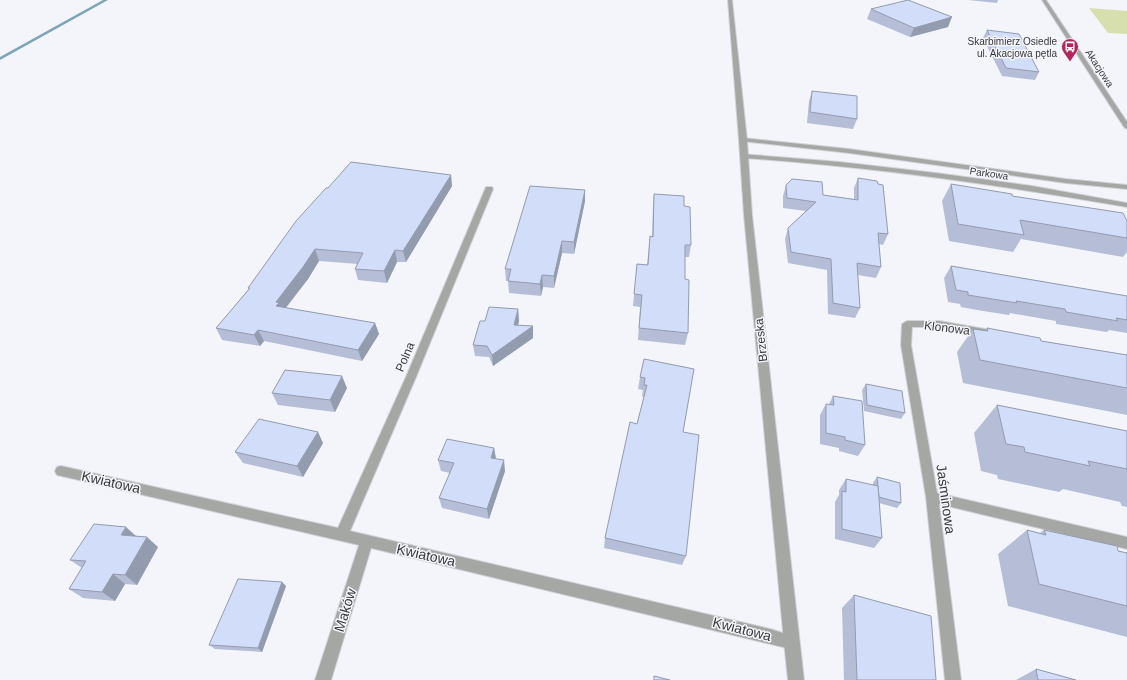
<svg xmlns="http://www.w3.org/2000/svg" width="1127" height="680" viewBox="0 0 1127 680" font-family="Arial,sans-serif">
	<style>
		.green { fill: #d7dfaf }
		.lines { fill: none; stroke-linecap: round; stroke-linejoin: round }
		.stream { fill: #7da5b7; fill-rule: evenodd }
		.minor-casing { stroke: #d1d3d8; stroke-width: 2 }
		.tertiary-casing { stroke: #d1d3d8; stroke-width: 2 }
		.minor { fill: #a5a7a5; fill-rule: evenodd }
		.tertiary { fill: #a5a7a5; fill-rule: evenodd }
		.wall { fill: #b5bed6 }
		.shaded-wall { fill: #939bae }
		.building { fill: #d2ddf9; stroke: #939bae }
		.labels { text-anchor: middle; stroke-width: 3; stroke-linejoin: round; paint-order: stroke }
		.far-poi-label { font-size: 10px; fill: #37383a; stroke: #f3f5fb; text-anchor: end }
		.far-street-label { font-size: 10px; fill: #37383a; stroke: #f3f5fb }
		.street-label { font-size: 12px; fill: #37383a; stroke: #f3f5fb }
		.near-street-label { font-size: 14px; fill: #37383a; stroke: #f3f5fb }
	</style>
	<rect width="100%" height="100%" fill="#f3f5fb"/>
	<!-- green -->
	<polygon class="green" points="1089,8 1127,11 1127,34 1108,33"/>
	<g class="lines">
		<!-- stream -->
		<polygon class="stream" points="103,0 108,0 0,60 0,57"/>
		<defs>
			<g id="minor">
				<polygon points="1042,0 1046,0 1127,122 1127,129 1124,127"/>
				<polygon points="743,138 849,149 1066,179 1127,185 1127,189 1066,183 849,153 741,141 741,139"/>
				<path d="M741,154L840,162L936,173L1032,186L1127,203V207C1000,185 873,167 744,158L740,156Z"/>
				<polygon points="486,187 492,187 493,189 416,377 350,531 770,629 796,637 798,642 796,647 791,649 371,548 331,680 315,680 359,545 57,475 55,471 57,467 61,466 338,528 406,377"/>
				<polygon points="907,321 939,321 985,329 988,330 990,333 988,336 985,337 939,327 912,327 911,345 937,493 1127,537 1127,549 939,504 961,680 945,680 926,497 901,345 902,324"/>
			</g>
			<polygon id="tertiary" points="728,0 732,0 747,140 752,215 804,680 788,680 784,642 744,215 739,140"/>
		</defs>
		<!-- minor casing -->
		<use href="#minor" class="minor-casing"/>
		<!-- tertiary casing -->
		<use href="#tertiary" class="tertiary-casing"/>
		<!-- minor -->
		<use href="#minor" class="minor"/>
		<!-- tertiary -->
		<use href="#tertiary" class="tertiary"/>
	</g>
	<!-- wall -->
	<g class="wall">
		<polygon points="968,0 998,0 997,3"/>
		<polygon points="871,9 948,27 910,37 867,19"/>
		<polygon points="987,30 1039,72 1035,80 1002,76 983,38"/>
		<polygon points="812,91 857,119 853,129 807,123 809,101"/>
		<polygon points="451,175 452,186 406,262 397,262 387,283 358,280 355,269 358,264 319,261 308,279 286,308 375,323 379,334 362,361 264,341 260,346 222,340 216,328 249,289 248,288 328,188"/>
		<polygon points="858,178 878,184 888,234 883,245 879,244 881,267 876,278 858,275 860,308 855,318 828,314 827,270 788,263 785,239 788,228 806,211 783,208 783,196 786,185 823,195 854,199 854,188"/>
		<polygon points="951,184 1012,196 1127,221 1127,252 1123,257 1021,239 1013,252 949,241 942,201"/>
		<polygon points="585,190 585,201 574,254 562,253 554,288 543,287 541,296 509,293 508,281 506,281 505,269"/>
		<polygon points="654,194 684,206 691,245 689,257 685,257 685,279 688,333 685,345 638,340 640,307 633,306 637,264 647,265 650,236 652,237 653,206"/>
		<polygon points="951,266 1127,296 1127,333 1109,330 1107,332 1056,324 1056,321 1010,313 1009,315 977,310 961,307 960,304 948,302 944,278"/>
		<polygon points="518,309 519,321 518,325 533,338 493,366 489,357 475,356 473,345 485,321"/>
		<polygon points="987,328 1041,341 1127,355 1127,415 963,383 957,352 973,329 985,331"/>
		<polygon points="644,359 683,432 686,556 682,565 604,548 605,538 637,424 644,397 642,396 643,390 638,389 640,377"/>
		<polygon points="866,384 905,413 901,419 864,411 862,390"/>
		<polygon points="347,388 335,412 278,405 272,393"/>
		<polygon points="833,396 865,445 858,456 839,451 839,448 820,444 820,415 826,404 829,404"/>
		<polygon points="997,405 1127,431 1127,507 1122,506 1120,502 1063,489 1059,492 998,479 997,475 981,471 974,433"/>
		<polygon points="323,443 303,477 243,463 235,452"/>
		<polygon points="494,448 496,459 505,471 489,519 442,508 439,498 450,473 441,471 438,460"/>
		<polygon points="877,477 901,503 897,508 879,503 882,538 874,548 835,539 835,502 839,495 839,490 846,479 873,486 873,483"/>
		<polygon points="1027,530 1040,533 1044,530 1127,553 1127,637 1008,606 998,554"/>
		<polygon points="136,536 158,547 137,585 125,584 115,601 83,598 69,589 82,568 70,560"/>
		<polygon points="286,586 262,652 215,649 209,645"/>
		<polygon points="854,595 936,680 844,680 842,608"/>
		<polygon points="1036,669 1076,680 1016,680"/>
	</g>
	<!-- shaded-wall -->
	<g class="shaded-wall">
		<polygon points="952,17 948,27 910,37 914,28"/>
		<polygon points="451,175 452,186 406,262 403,251"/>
		<polygon points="585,190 585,201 574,254 574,242"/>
		<polygon points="562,241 562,253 554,288 554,276"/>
		<polygon points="315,249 319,261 308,279 283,311 276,306 276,302"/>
		<polygon points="395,250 397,262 387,283 384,271"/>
		<polygon points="542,275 543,287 541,296 540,284"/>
		<polygon points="518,309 519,321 515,337 514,325"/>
		<polygon points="375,323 379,334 362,361 358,350"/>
		<polygon points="533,326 533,338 493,366 492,355"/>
		<polygon points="258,330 264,341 260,346 254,335"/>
		<polygon points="342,376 347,388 335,412 330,400"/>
		<polygon points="318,432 323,443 303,477 297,466"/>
		<polygon points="494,448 496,459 491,458"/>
		<polygon points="504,460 505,471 489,519 487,509"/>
		<polygon points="126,527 137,537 121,535"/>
		<polygon points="147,537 158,547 137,585 125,575"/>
		<polygon points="113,574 125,584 115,601 102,592"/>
		<polygon points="282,582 286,586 262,652 258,648"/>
	</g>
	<!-- building -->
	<g class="building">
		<polygon points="908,0 952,17 914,28 871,9"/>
		<polygon points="987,30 1019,34 1039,72 1006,68"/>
		<polygon points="812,91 857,96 857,119 810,112"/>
		<polygon points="351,162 451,175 403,251 395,250 384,271 355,269 363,253 315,249 303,267 276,302 279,303 276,306 375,323 358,350 258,330 254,335 216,328 250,288 248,288 296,221 326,188 328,188"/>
		<polygon points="858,178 877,181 878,184 883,185 888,234 878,233 881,267 857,263 860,308 833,303 831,259 791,252 788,228 816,202 787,198 786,185 792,179 822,182 823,195 858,200"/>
		<polygon points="951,184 1012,194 1012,196 1123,213 1127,221 1127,238 1020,220 1024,235 958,224"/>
		<polygon points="530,186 585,190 574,242 562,241 554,276 542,275 540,284 508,281 511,269 505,269"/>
		<polygon points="654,194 684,196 684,206 690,207 691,245 685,245 685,279 689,280 688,333 639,328 642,295 634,294 637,264 648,265 650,236 653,237"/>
		<polygon points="951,266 1127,296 1127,320 1116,318 1118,321 1066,312 1065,309 1016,301 1017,303 968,295 968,292 956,290"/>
		<polygon points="489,307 518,309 514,325 533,326 492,355 487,346 473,345 480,321 485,321"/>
		<polygon points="987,328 1040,338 1041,341 1127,355 1127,388 980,360 973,329 988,331"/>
		<polygon points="644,359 694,369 683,432 699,435 686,556 605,538 630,422 637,424 647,385 644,385 645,378 640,377"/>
		<polygon points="285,370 342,376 330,400 272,393"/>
		<polygon points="866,384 902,391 905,413 867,405"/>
		<polygon points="833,396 862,401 865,445 845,440 845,437 826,433 826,404 834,405"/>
		<polygon points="997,405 1127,431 1127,469 1088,461 1090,466 1025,452 1024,447 1006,444"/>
		<polygon points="259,419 318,432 297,466 235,452"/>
		<polygon points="447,439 494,448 491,458 504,460 487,509 439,498 454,463 438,460"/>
		<polygon points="877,477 900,483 901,503 879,497"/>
		<polygon points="846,479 878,486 882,538 842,529 842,491 846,492"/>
		<polygon points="94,524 126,527 121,535 147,537 125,575 113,574 102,592 69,589 86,561 70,560"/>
		<polygon points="1027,530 1046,535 1044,530 1117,546 1118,551 1127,553 1127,606 1039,584"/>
		<polygon points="238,579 282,582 258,648 209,645"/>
		<polygon points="854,595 931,616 936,680 857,680"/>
		<polygon points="1036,669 1076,680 1038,680"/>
		<polygon points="654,676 670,680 654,680"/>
	</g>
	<!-- icons -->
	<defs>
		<symbol id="bus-pin" viewBox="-11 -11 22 30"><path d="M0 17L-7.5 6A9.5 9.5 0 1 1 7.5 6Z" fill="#b3265d" stroke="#f3f5fb"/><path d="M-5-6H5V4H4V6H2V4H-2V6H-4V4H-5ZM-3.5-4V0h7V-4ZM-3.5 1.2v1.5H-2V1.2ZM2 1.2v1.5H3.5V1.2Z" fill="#fff"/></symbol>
	</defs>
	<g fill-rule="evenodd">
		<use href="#bus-pin" x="1060" y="37" width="20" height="27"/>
	</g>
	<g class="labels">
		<!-- far-poi labels -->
		<g class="far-poi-label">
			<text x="1057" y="45">Skarbimierz Osiedle<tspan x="1057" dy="12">ul. Akacjowa pętla</tspan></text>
		</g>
		<!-- far-street labels -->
		<g class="far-street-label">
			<text transform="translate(1100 68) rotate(57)" y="4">Akacjowa</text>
			<text transform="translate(989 173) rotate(8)" y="4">Parkowa</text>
		</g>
		<!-- street labels -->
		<g class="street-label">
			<text transform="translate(947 328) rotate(7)" y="4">Klonowa</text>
			<text transform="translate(761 340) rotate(-96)" y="4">Brzeska</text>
			<text transform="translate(405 357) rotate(-67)" y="4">Polna</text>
		</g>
		<!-- near-street labels -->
		<g class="near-street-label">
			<text transform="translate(111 482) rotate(13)" y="5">Kwiatowa</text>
			<text transform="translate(946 499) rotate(82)" y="5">Jaśminowa</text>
			<text transform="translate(426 555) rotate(13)" y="5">Kwiatowa</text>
			<text transform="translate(345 610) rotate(-73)" y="5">Maków</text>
			<text transform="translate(742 629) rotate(14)" y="5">Kwiatowa</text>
		</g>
	</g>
</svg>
